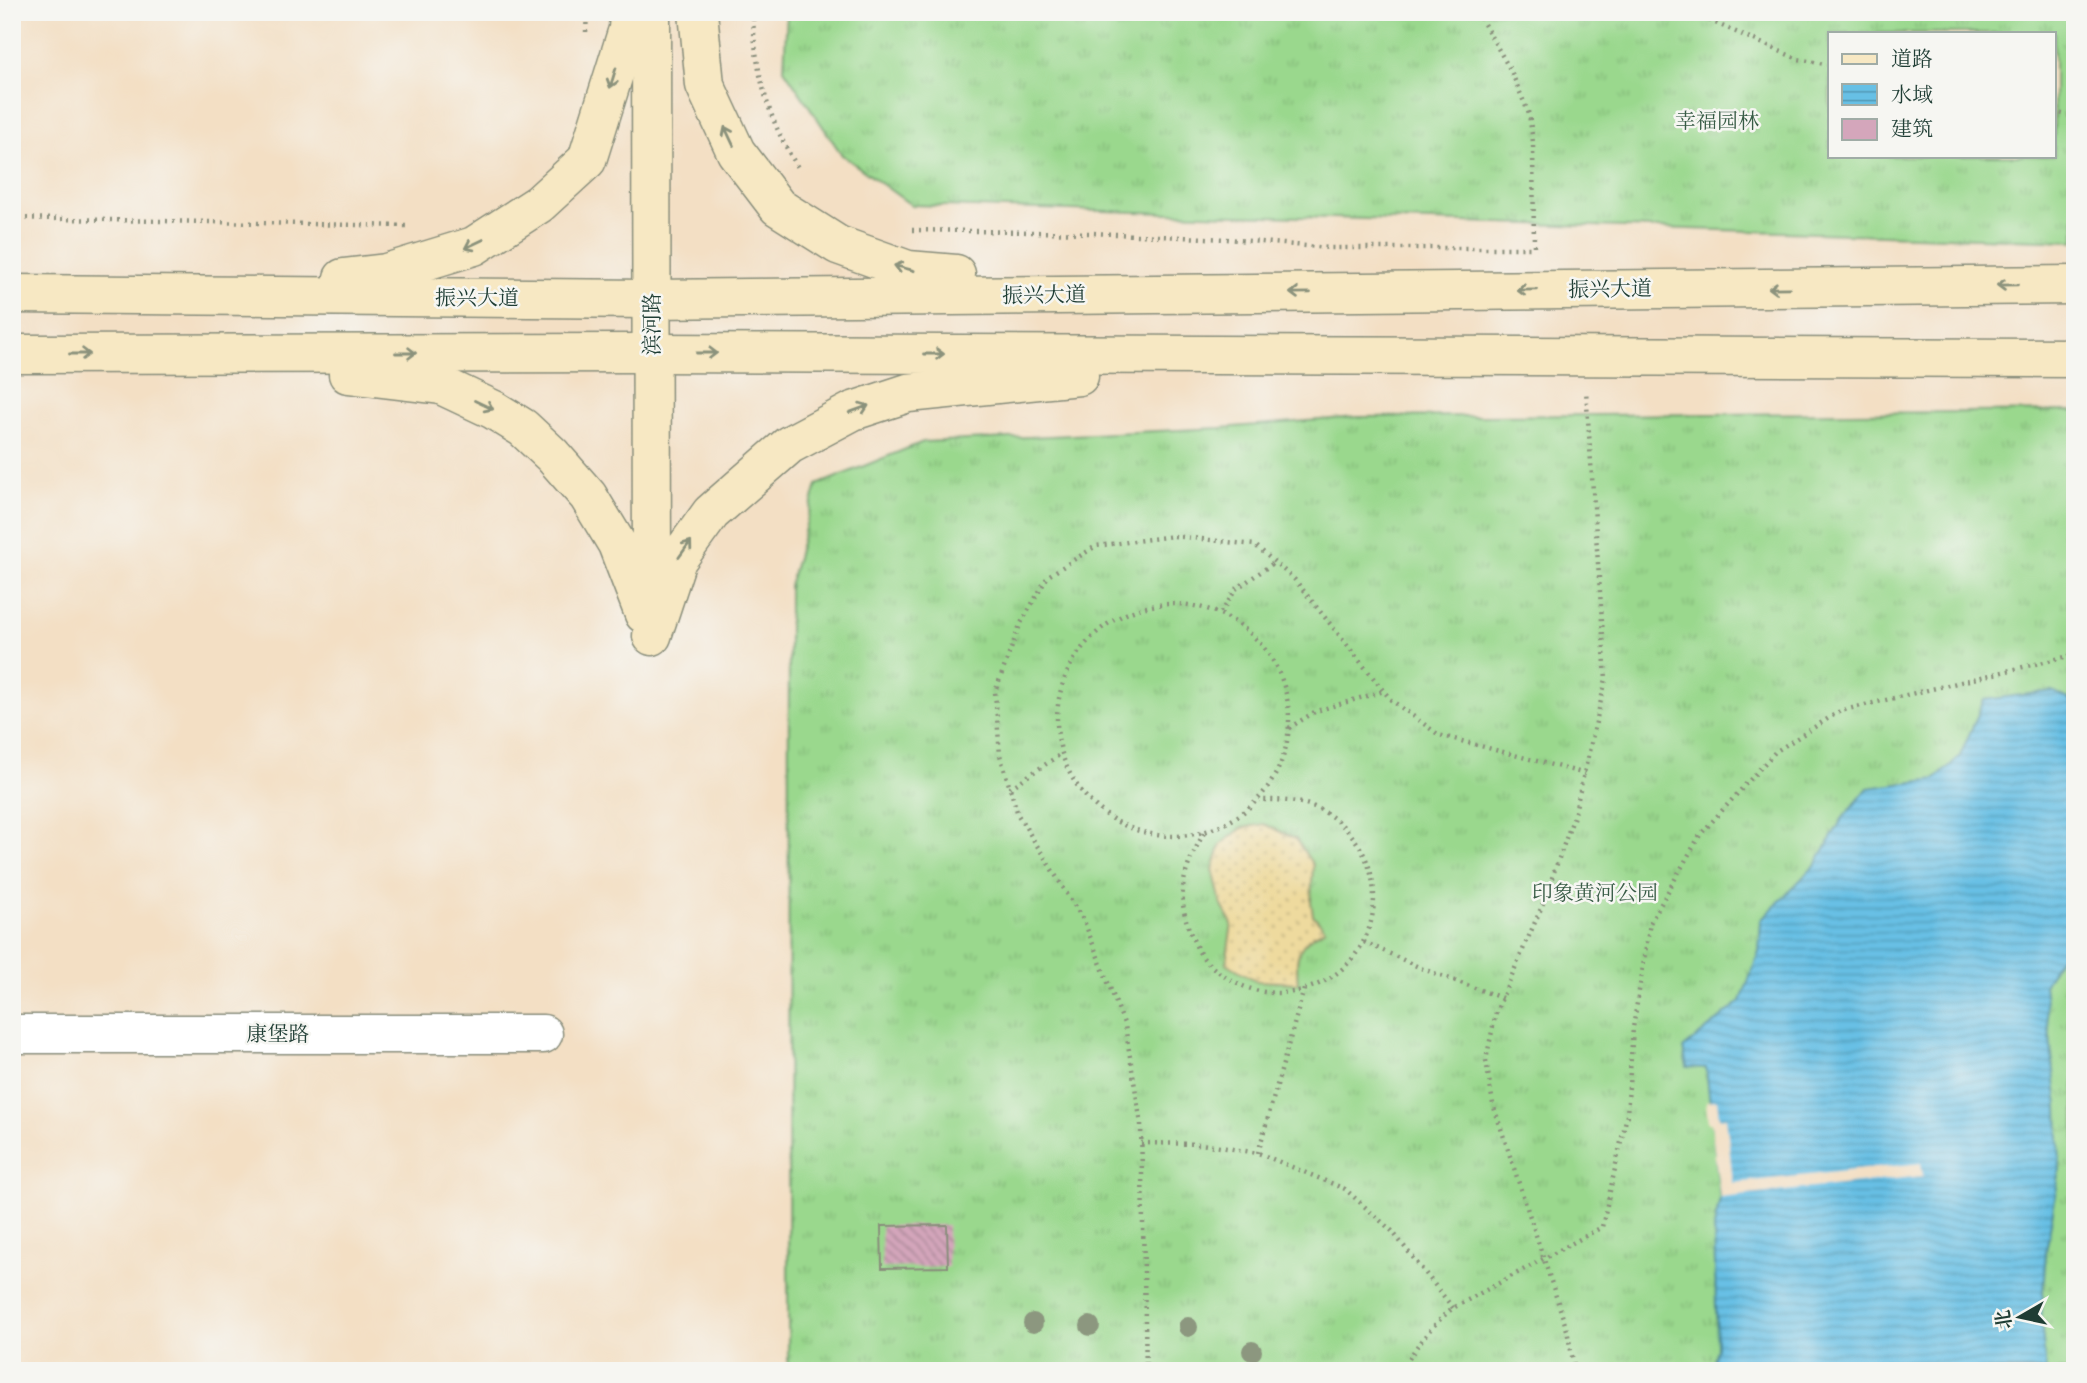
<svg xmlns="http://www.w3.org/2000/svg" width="2087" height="1383" viewBox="0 0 2087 1383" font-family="Vollkorn,'Noto Serif SC',serif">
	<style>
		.grass { fill: url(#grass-tufts); stroke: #5c8a60; stroke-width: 2; fill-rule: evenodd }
		.sand { fill: url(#sand-dots); stroke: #868c69; stroke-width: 2 }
		.water { fill: url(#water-rules); stroke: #437e8c; stroke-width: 2 }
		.pier { fill: #f3dfc4 }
		.building { fill: url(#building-back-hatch) }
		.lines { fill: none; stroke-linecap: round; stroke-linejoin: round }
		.street-casing { stroke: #898e7c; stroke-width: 41 }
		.secondary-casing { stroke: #898e7c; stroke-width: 41 }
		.path { stroke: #898e7c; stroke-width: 4.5; stroke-dasharray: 2 5; stroke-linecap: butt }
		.street { stroke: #fff; stroke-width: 38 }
		.secondary { stroke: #f7e8c3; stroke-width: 38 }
		.tree { fill: #8c977f }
		.oneway { stroke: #8b927c }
		.labels { text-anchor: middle; stroke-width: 5; stroke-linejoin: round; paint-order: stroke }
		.park-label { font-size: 21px; fill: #385c46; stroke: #f6f6f2 }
		.street-label { font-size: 21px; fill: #1f3d34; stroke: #f6f6f2 }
	</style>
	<defs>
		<pattern id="grass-tufts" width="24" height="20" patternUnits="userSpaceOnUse" patternTransform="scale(1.75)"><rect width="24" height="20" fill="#9ad88d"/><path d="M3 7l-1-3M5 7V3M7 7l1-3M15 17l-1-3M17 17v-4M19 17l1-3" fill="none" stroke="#84ba7a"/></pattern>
		<pattern id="sand-dots" width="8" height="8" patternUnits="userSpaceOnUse" patternTransform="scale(1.75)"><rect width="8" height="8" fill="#eeda9e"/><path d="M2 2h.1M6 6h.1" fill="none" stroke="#ccbc89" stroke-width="1.8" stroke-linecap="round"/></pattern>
		<pattern id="water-rules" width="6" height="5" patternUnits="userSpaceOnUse" patternTransform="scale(1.75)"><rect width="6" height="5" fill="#67c0e5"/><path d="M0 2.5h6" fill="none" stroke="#549dba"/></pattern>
		<pattern id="building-back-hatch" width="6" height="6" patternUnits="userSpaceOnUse" patternTransform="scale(1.75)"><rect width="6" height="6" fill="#d4a6bb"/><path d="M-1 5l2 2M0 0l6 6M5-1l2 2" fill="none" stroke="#ab8899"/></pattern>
	</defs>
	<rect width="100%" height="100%" fill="#f6f6f2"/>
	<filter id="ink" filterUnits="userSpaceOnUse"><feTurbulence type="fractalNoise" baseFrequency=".0143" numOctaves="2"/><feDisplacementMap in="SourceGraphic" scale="14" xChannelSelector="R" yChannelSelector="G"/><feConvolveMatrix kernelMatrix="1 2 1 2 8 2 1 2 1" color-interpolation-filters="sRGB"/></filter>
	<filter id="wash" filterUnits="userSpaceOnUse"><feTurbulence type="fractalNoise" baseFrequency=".00686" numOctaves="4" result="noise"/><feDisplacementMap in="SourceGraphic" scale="28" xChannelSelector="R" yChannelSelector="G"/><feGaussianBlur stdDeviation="1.57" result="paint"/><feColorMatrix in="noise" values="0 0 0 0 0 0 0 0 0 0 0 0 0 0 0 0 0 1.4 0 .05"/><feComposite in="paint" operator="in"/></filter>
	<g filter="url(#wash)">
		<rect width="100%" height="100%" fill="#f3dfc4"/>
		<!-- grass -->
		<g class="grass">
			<path d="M787,12H2075V241L911,205L842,155L784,69ZM2054,33V156H1830V33Z"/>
			<polygon points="2075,411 2075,1371 788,1371 789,586 817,485 923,442 1221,428 1357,417"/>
		</g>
		<!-- sand -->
		<path class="sand" d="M1264,824L1296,839L1313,865L1311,902L1313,915L1325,929C1297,944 1295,953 1298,983L1257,981L1226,963L1232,924L1221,904L1213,869L1221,844L1242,828Z"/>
		<!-- water -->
		<polygon class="water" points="2052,691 2075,702 2075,934 2069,940 2044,985 2058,1106 2060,1169 2046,1252 2041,1319 2046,1371 1712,1371 1717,1348 1714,1227 1720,1198 1706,1068 1687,1067 1683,1049 1741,1001 1759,951 1761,920 1816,864 1842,819 1868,788 1936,779 1960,756 1984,700"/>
		<!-- pier -->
		<polygon class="pier" points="1717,1100 1719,1118 1726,1117 1733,1183 1921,1163 1923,1176 1720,1198 1711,1123 1708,1123 1706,1101"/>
		<g id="blocks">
			<!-- building -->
			<polygon class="building" points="947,1225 948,1267 882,1268 881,1226"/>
		</g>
	</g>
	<g filter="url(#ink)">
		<use href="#blocks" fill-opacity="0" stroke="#898e7c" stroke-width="2"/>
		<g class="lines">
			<defs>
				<polyline id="street" points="12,1034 543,1034"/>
				<g id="secondary">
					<polyline points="651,12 652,602"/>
					<polyline points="698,12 705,85 736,152 778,207 838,245 908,270 956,274"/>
					<polyline points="343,278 386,273 474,246 539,204 587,160 628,29 629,12"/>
					<polyline points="12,294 651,299 2075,285"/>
					<polyline points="12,354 652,353 2075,358"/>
					<polyline points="348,374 441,385 494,410 523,428 552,455 588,496 617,544 644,614"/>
					<polyline points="652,636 677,560 711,513 789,445 853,411 908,393 1079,376"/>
				</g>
			</defs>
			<!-- street casing -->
			<use href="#street" class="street-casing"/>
			<!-- secondary casing -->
			<use href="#secondary" class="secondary-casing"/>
			<!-- path -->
			<g class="path">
				<path d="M753,12C754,68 768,122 799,169"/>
				<polyline points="1477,12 1511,71 1529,114 1533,142 1534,250"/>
				<polyline points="1690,12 1798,59 1830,65"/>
				<polyline points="1480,16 1491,12"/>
				<polyline points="586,32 587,12"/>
				<polyline points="2054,112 2075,117"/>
				<polyline points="12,218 407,226"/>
				<polyline points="912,230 1092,233 1227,239 1329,248 1534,248"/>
				<circle cx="1173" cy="720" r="116"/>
				<polyline points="1221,613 1236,589 1275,562"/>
				<polyline points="1289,728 1316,711 1384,691"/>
				<polyline points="1010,788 1061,754"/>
				<path d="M1204,833C1179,877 1175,902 1197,948C1205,965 1225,977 1241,985C1258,993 1279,995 1298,991C1388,970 1401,855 1321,810C1302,800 1280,800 1259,800"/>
				<polyline points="1364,942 1423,969 1502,998"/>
				<polyline points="1141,1143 1201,1144 1258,1153 1345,1189 1392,1231 1453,1308"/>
				<polyline points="1258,1153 1304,989"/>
				<polyline points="1146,1371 1141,1124 1125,1026 1084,921 1018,815 1000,755 995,692 1020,625 1048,576 1096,546 1174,536 1255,545 1295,580 1391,700 1439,735 1586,774"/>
				<path d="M1402,1371C1417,1344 1429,1328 1453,1308L1602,1227L1627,1115L1633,1028L1650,923L1700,835L1775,752L1840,711L2069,656L2075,650"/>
				<polyline points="1575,1371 1567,1330 1493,1104 1486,1060 1496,1012 1542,906 1574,816 1606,679 1586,390"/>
			</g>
			<!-- street -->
			<use href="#street" class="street"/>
			<!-- secondary -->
			<use href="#secondary" class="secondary"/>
		</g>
		<!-- trees -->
		<g class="tree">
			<circle cx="1033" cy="1323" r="10"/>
			<circle cx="1090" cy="1326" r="10"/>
			<circle cx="1188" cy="1327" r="10"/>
			<circle cx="1252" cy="1351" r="10"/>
		</g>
		<!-- one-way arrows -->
		<defs><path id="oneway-shaft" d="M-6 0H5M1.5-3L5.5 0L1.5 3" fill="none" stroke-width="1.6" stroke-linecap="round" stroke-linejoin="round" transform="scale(1.75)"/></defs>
		<g class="oneway">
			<use href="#oneway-shaft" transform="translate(613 78) rotate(107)"/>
			<use href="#oneway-shaft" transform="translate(729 136) rotate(-115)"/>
			<use href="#oneway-shaft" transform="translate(474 244) rotate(155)"/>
			<use href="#oneway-shaft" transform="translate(904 268) rotate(-165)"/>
			<use href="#oneway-shaft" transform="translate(2007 285) rotate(179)"/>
			<use href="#oneway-shaft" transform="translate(1779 288) rotate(179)"/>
			<use href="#oneway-shaft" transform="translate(1527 290) rotate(179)"/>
			<use href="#oneway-shaft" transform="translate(1300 293) rotate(179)"/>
			<use href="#oneway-shaft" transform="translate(406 353)"/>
			<use href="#oneway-shaft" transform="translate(707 353)"/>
			<use href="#oneway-shaft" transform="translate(80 354)"/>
			<use href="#oneway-shaft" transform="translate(934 354)"/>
			<use href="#oneway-shaft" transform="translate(484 405) rotate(25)"/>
			<use href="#oneway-shaft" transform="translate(859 409) rotate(-20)"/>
			<use href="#oneway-shaft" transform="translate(685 549) rotate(-54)"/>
		</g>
	</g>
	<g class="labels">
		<!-- park labels -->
		<g class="park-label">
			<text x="1717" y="128">幸福园林</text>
			<text x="1595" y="900">印象黄河公园</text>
		</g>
		<!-- street labels -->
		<g class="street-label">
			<text transform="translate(1610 289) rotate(-1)" y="7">振兴大道</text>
			<text transform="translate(1044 295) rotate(-1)" y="7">振兴大道</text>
			<text x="477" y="305">振兴大道</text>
			<text transform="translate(652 324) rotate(-90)" y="7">滨河路</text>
			<text x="278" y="1041">康堡路</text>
		</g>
	</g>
	<!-- margin -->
	<rect width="2087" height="1383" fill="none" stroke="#f6f6f2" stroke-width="42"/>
	<!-- legend -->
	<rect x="1828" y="32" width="228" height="126" fill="#f6f6f2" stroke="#a0aca6" stroke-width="2"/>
	<rect x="1842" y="54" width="35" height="10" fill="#f7e8c3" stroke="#a0aca6" stroke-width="2"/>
	<text x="1891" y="66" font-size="21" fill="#1f3d34">道路</text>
	<rect x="1842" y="84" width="35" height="21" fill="url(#water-rules)" stroke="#a0aca6" stroke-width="2"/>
	<text x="1891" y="102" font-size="21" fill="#1f3d34">水域</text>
	<rect x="1842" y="119" width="35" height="21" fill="#d4a6bb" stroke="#a0aca6" stroke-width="2"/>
	<text x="1891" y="136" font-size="21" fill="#1f3d34">建筑</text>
	<!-- north arrow -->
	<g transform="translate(2020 1317) rotate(261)" stroke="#f6f6f2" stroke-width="5" paint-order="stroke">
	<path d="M0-5L12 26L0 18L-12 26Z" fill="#1f3d34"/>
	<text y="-10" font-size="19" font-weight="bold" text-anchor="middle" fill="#1f3d34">北</text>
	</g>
</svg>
